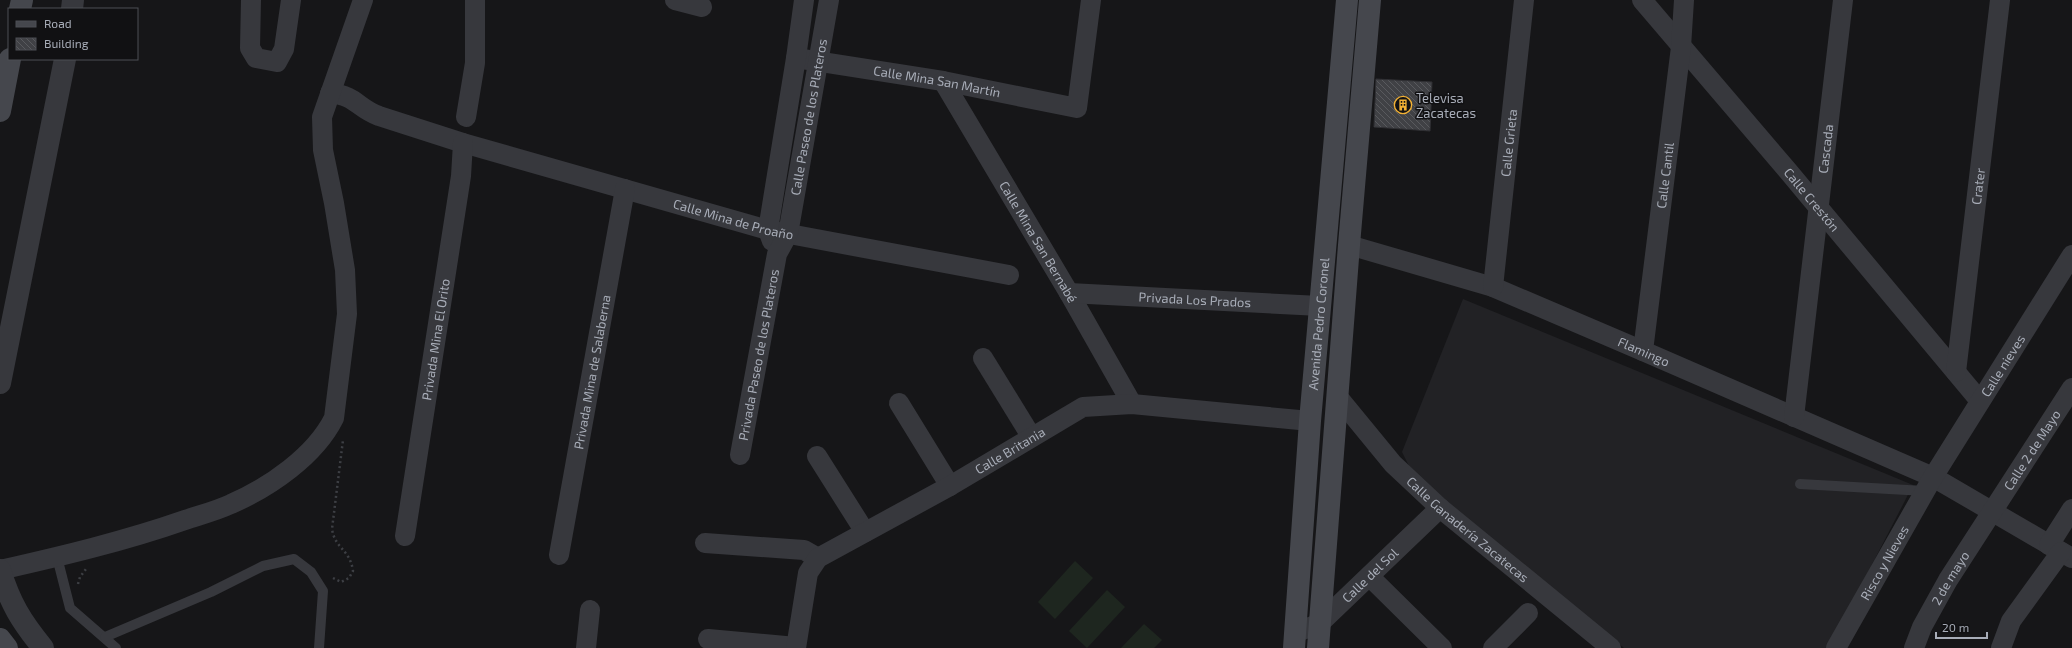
<svg xmlns="http://www.w3.org/2000/svg" width="2072" height="648" viewBox="0 0 2072 648" font-family="'Exo 2',sans-serif">
	<style>
		.built { fill: #222225 }
		.grass { fill: #1e261f }
		.building { fill: url(#building-back-hatch); stroke: #303034 }
		.lines { fill: none; stroke-linecap: round; stroke-linejoin: round }
		.path { stroke: #3d3f44; stroke-width: 2.5; stroke-dasharray: 2 3; stroke-linecap: butt }
		.service { stroke: #37383d; stroke-width: 10 }
		.minor { stroke: #37383d; stroke-width: 20 }
		.tertiary { stroke: #37383d; stroke-width: 22 }
		.secondary { stroke: #45474d; stroke-width: 22 }
		.labels { text-anchor: middle; stroke-width: 3; stroke-linejoin: round; paint-order: stroke }
		.street-label { font-size: 13px; fill: #a8adb8; stroke: #111113 }
		.poi-label { font-size: 13px; fill: #a8adb8; stroke: #111113; text-anchor: start }
	</style>
	<defs>
		<pattern id="building-back-hatch" width="6" height="6" patternUnits="userSpaceOnUse"><rect width="6" height="6" fill="#404145"/><path d="M-1 5l2 2M0 0l6 6M5-1l2 2" fill="none" stroke="#595a5e"/></pattern>
	</defs>
	<rect width="100%" height="100%" fill="#161618"/>
	<!-- built -->
	<polygon class="built" points="1463,299 1913,485 1829,648 1624,648 1413,474 1402,452"/>
	<!-- grass -->
	<g class="grass">
		<polygon points="1075,561 1093,578 1055,619 1038,602"/>
		<polygon points="1107,590 1125,607 1087,648 1069,631"/>
		<polygon points="1144,624 1162,640 1154,648 1121,648"/>
	</g>
	<!-- building -->
	<polygon class="building" points="1376,79 1432,82 1430,131 1374,127"/>
	<g class="lines">
		<!-- path -->
		<g class="path">
			<path d="M333,578L341,582L349,578L353,571C350,549 335,549 332,529L343,440"/>
			<polyline points="78,584 80,577 86,569"/>
		</g>
		<!-- service -->
		<g class="service">
			<polyline points="1800,484 1925,491"/>
			<polyline points="57,557 70,608 116,648"/>
			<polyline points="105,637 211,592 263,566 294,559 311,572 323,591 319,648"/>
		</g>
		<!-- minor -->
		<g class="minor">
			<polyline points="251,0 250,48 256,58 277,62 284,49 291,0"/>
			<polyline points="675,0 702,7"/>
			<path id="s1" d="M1642,0L1788,171L1980,401"/>
			<path id="s2" d="M796,58L943,81L1077,108L1091,0"/>
			<path id="s3" d="M943,81L1069,293L1132,404"/>
			<path id="s4" d="M330,93C357,96 357,108 379,116L463,143L768,230L1009,275"/>
			<polyline points="466,117 475,63 475,0"/>
			<polyline points="772,241 768,230 796,58 804,0"/>
			<path id="s5" d="M1349,245L1493,287L1643,351L1933,477L2072,558"/>
			<path id="s6" d="M1493,287L1524,0"/>
			<path id="s7" d="M1069,293L1320,306"/>
			<path id="s8" d="M1643,351L1681,47L1684,0"/>
			<polyline points="983,358 1031,436"/>
			<path id="s9" d="M1956,372L2000,0"/>
			<path id="s10" d="M1338,397L1393,464L1440,508L1611,648"/>
			<polyline points="899,403 950,486"/>
			<path id="s11" d="M1794,417L1843,0"/>
			<path id="s12" d="M740,455L777,254L788,234L829,0"/>
			<polyline points="817,456 865,532"/>
			<path id="s13" d="M405,536L461,176L463,143"/>
			<polyline points="705,543 804,550 818,558"/>
			<polyline points="2049,545 2072,509"/>
			<path id="s14" d="M559,555L625,189"/>
			<path d="M0,570C62,556 125,541 185,520C200,515 216,511 231,504C270,487 315,456 334,418L347,314L345,270L334,203L323,150L322,117L363,0"/>
			<polyline points="1370,577 1442,648"/>
			<path id="s15" d="M1295,633L1320,623L1440,508"/>
			<polyline points="708,639 796,647"/>
			<polyline points="586,648 590,610"/>
			<path id="s16" d="M796,648L808,573L818,558L950,486L1083,407L1132,404L1310,421"/>
			<polyline points="1493,648 1528,613"/>
			<path id="s17" d="M1836,648L1933,477L2072,255"/>
			<path id="s18" d="M1914,648L1922,627L1948,580L2072,388"/>
			<polyline points="2001,648 2011,621 2061,552"/>
		</g>
		<!-- tertiary -->
		<g class="tertiary">
			<polyline points="72,9 73,0"/>
			<polyline points="0,383 65,59"/>
			<path d="M0,570C10,603 21,621 43,648"/>
		</g>
		<!-- secondary -->
		<g class="secondary">
			<polyline points="20,9 22,0"/>
			<polyline points="0,111 10,59"/>
			<polyline points="0,639 7,648"/>
			<path id="s19" d="M1294,648L1310,421L1347,0"/>
			<polyline points="1318,648 1349,245 1370,0"/>
		</g>
	</g>
	<!-- icons -->
	<defs>
		<symbol id="building-ring" viewBox="-11 -11 22 22"><circle r="9.5" fill="#111113" stroke="#f2b134" stroke-width="1.5"/><path d="M-4-6H4V6H1V3H-1V6H-4ZM-2.5-4.3h1.7v1.8h-1.7ZM.8-4.3h1.7v1.8H.8ZM-2.5-1h1.7V.8h-1.7ZM.8-1h1.7V.8H.8Z" fill="#f2b134"/></symbol>
	</defs>
	<g fill-rule="evenodd">
		<use href="#building-ring" x="1393" y="95" width="20" height="20"/>
	</g>
	<g class="labels">
		<!-- street labels -->
		<g class="street-label">
			<text dy="5" stroke="none"><textPath href="#s2" startOffset="143">Calle Mina San Martín</textPath></text>
			<text dy="5" stroke="none"><textPath href="#s12" startOffset="346">Calle Paseo de los Plateros</textPath></text>
			<text dy="5" stroke="none"><textPath href="#s6" startOffset="145">Calle Grieta</textPath></text>
			<text dy="5" stroke="none"><textPath href="#s11" startOffset="270">Cascada</textPath></text>
			<text dy="5" stroke="none"><textPath href="#s8" startOffset="177">Calle Cantil</textPath></text>
			<text dy="5" stroke="none"><textPath href="#s9" startOffset="187">Crater</textPath></text>
			<text dy="5" stroke="none"><textPath href="#s1" startOffset="262">Calle Crestón</textPath></text>
			<text dy="5" stroke="none"><textPath href="#s4" startOffset="424">Calle Mina de Proaño</textPath></text>
			<text dy="5" stroke="none"><textPath href="#s3" startOffset="187">Calle Mina San Bernabé</textPath></text>
			<text dy="5" stroke="none"><textPath href="#s7" startOffset="126">Privada Los Prados</textPath></text>
			<text dy="5" stroke="none"><textPath href="#s19" startOffset="325">Avenida Pedro Coronel</textPath></text>
			<text dy="5" stroke="none"><textPath href="#s13" startOffset="199">Privada Mina El Orito</textPath></text>
			<text dy="5" stroke="none"><textPath href="#s5" startOffset="314">Flamingo</textPath></text>
			<text dy="5" stroke="none"><textPath href="#s12" startOffset="102">Privada Paseo de los Plateros</textPath></text>
			<text dy="5" stroke="none"><textPath href="#s17" startOffset="328">Calle nieves</textPath></text>
			<text dy="5" stroke="none"><textPath href="#s14" startOffset="186">Privada Mina de Salaberna</textPath></text>
			<text dy="5" stroke="none"><textPath href="#s16" startOffset="314">Calle Britania</textPath></text>
			<text dy="5" stroke="none"><textPath href="#s18" startOffset="231">Calle 2 de Mayo</textPath></text>
			<text dy="5" stroke="none"><textPath href="#s10" startOffset="186">Calle Ganadería Zacatecas</textPath></text>
			<text dy="5" stroke="none"><textPath href="#s17" startOffset="98">Risco y Nieves</textPath></text>
			<text dy="5" stroke="none"><textPath href="#s15" startOffset="96">Calle del Sol</textPath></text>
			<text dy="5" stroke="none"><textPath href="#s18" startOffset="79">2 de mayo</textPath></text>
		</g>
		<!-- poi labels -->
		<g class="poi-label">
			<text x="1416" y="103">Televisa<tspan x="1416" dy="15">Zacatecas</tspan></text>
		</g>
	</g>
	<!-- legend -->
	<rect x="8" y="8" width="130" height="52" fill="#111113" stroke="#4d4f55"/>
	<rect x="16" y="21" width="20" height="6" fill="#45474d" stroke="#4d4f55"/>
	<text x="44" y="28" font-size="12" fill="#a8adb8">Road</text>
	<rect x="16" y="38" width="20" height="12" fill="url(#building-back-hatch)" stroke="#4d4f55"/>
	<text x="44" y="48" font-size="12" fill="#a8adb8">Building</text>
	<!-- scale -->
	<path d="M1936 632v6h51v-6" fill="none" stroke="#a8adb8" stroke-width="2"/>
	<text x="1942" y="632" font-size="12" fill="#a8adb8" stroke="#111113" stroke-width="3" paint-order="stroke">20 m</text>
</svg>
